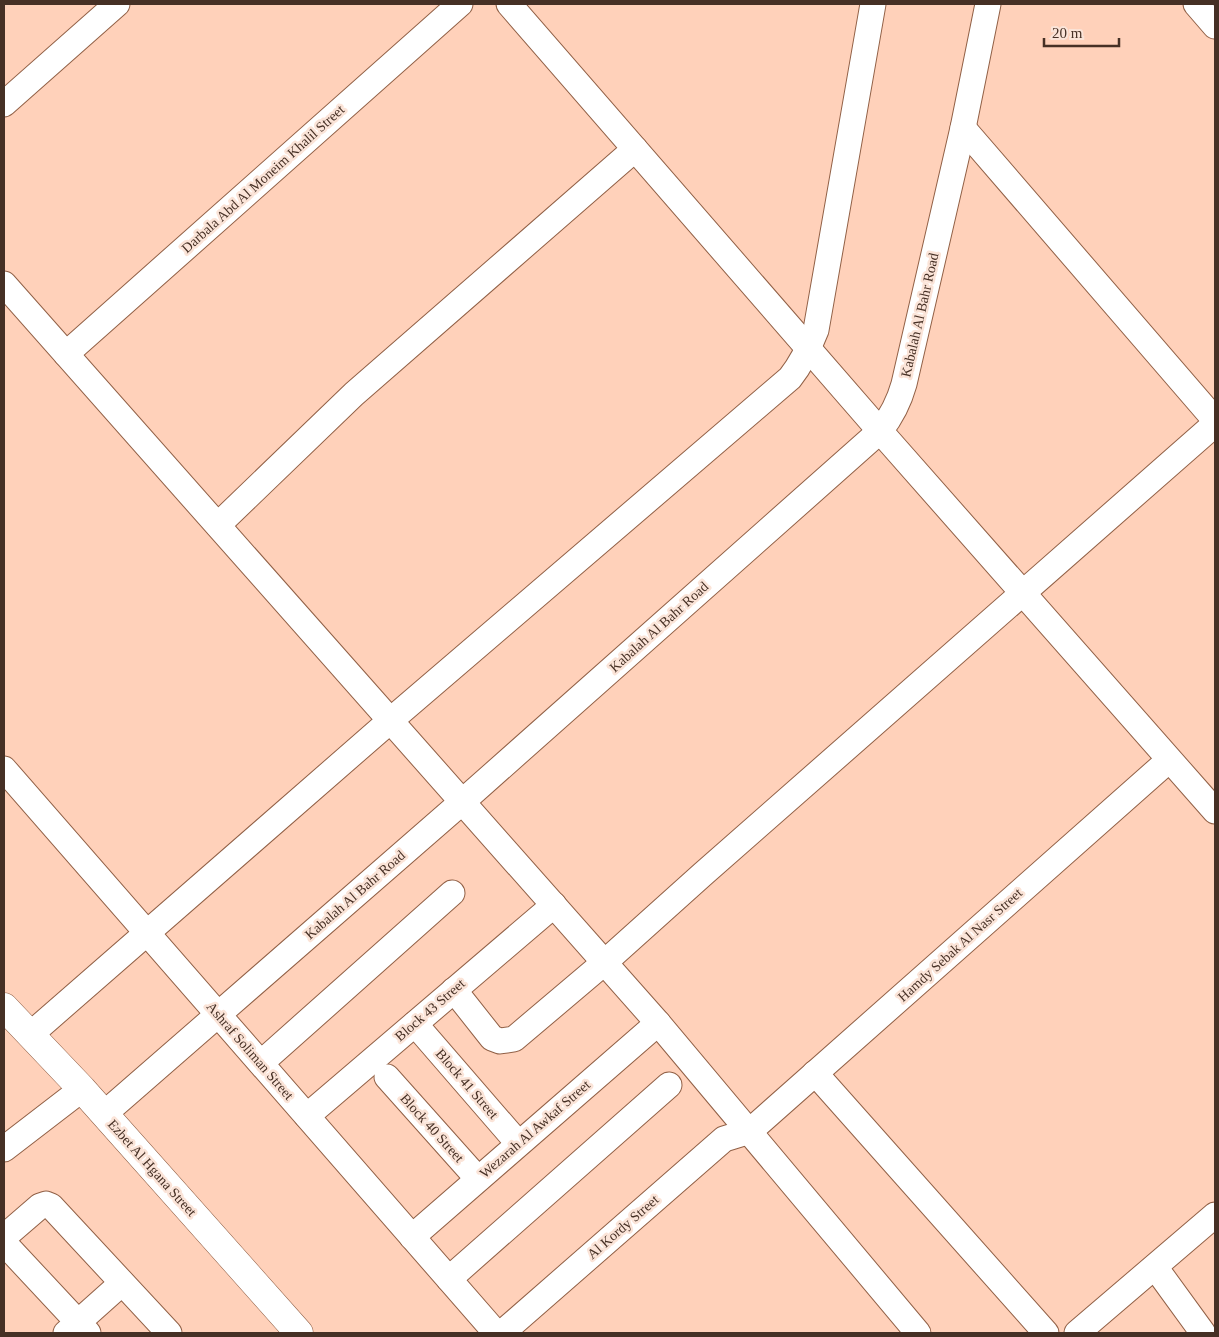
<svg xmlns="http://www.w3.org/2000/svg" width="1219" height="1337" viewBox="0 0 1219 1337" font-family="Georgia,serif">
	<rect width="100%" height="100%" fill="#ffd1ba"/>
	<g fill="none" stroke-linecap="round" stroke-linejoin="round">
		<defs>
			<g id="street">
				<polyline points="509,4 880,431 1215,811"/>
				<polyline points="1196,4 1215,26"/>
				<polyline points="4,104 117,4"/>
				<polyline points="963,128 1215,420"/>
				<polyline points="4,284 658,1023 918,1333"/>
				<polyline points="66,354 460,4"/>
				<polyline points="218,525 354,394 635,149"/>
				<polyline points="4,769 496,1333"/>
				<polyline points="454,990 492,1038 500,1041 514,1039 605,962 703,874 1215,424"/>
				<polyline points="415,1024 518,1143"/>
				<path d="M31,1034L391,720L790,378C802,363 809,348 816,330L873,4"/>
				<polyline points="261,1063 452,893"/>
				<polyline points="815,1073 1046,1333"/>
				<polyline points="387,1077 478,1179"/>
				<path d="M104,1114L462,802L880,431C892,416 899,402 904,384L963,128L988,4"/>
				<polyline points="307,1116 554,905"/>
				<polyline points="4,1149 82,1089"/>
				<polyline points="4,1237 40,1206 46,1204 51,1206 169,1333"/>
				<polyline points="412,1237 658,1023"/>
				<polyline points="4,1243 88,1333"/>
				<polyline points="1155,1267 1203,1333"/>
				<polyline points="449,1279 669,1085"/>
				<polyline points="66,1333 122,1283"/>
				<polyline points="502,1333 724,1139 750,1131 1169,760"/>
				<polyline points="1077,1333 1215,1215"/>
			</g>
			<polyline id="secondary" points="4,1007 82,1089 299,1333"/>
		</defs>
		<use href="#street" stroke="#916046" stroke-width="27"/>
		<use href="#secondary" stroke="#916046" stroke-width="29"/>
		<use href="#street" stroke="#fff" stroke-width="25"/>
		<use href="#secondary" stroke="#fff" stroke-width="28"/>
	</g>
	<g text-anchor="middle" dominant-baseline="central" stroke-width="5" stroke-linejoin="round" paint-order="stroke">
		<g font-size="14" fill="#463025" stroke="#fbe4d8">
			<text transform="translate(263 179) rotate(-42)">Darbala Abd Al Moneim Khalil Street</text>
			<text transform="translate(920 315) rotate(-77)">Kabalah Al Bahr Road</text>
			<text transform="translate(659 627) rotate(-42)">Kabalah Al Bahr Road</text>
			<text transform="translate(355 895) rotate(-41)">Kabalah Al Bahr Road</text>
			<text transform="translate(960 945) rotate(-42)">Hamdy Sebak Al Nasr Street</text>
			<text transform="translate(430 1010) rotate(-41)">Block 43 Street</text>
			<text transform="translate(250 1051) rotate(49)">Ashraf Soliman Street</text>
			<text transform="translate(467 1084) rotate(49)">Block 41 Street</text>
			<text transform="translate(432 1128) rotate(48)">Block 40 Street</text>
			<text transform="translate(535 1129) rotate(-41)">Wezarah Al Awkaf Street</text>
			<text transform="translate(152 1168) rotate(48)">Ezbet Al Hgana Street</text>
			<text transform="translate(623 1227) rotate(-41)">Al Kordy Street</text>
		</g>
	</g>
	<rect width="1219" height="1337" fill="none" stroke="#463025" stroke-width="10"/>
	<path d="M1044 38v8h75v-8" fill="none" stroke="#463025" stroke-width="2.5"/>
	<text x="1052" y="38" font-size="15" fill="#463025" stroke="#fbe4d8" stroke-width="4" paint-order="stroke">20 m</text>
</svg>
